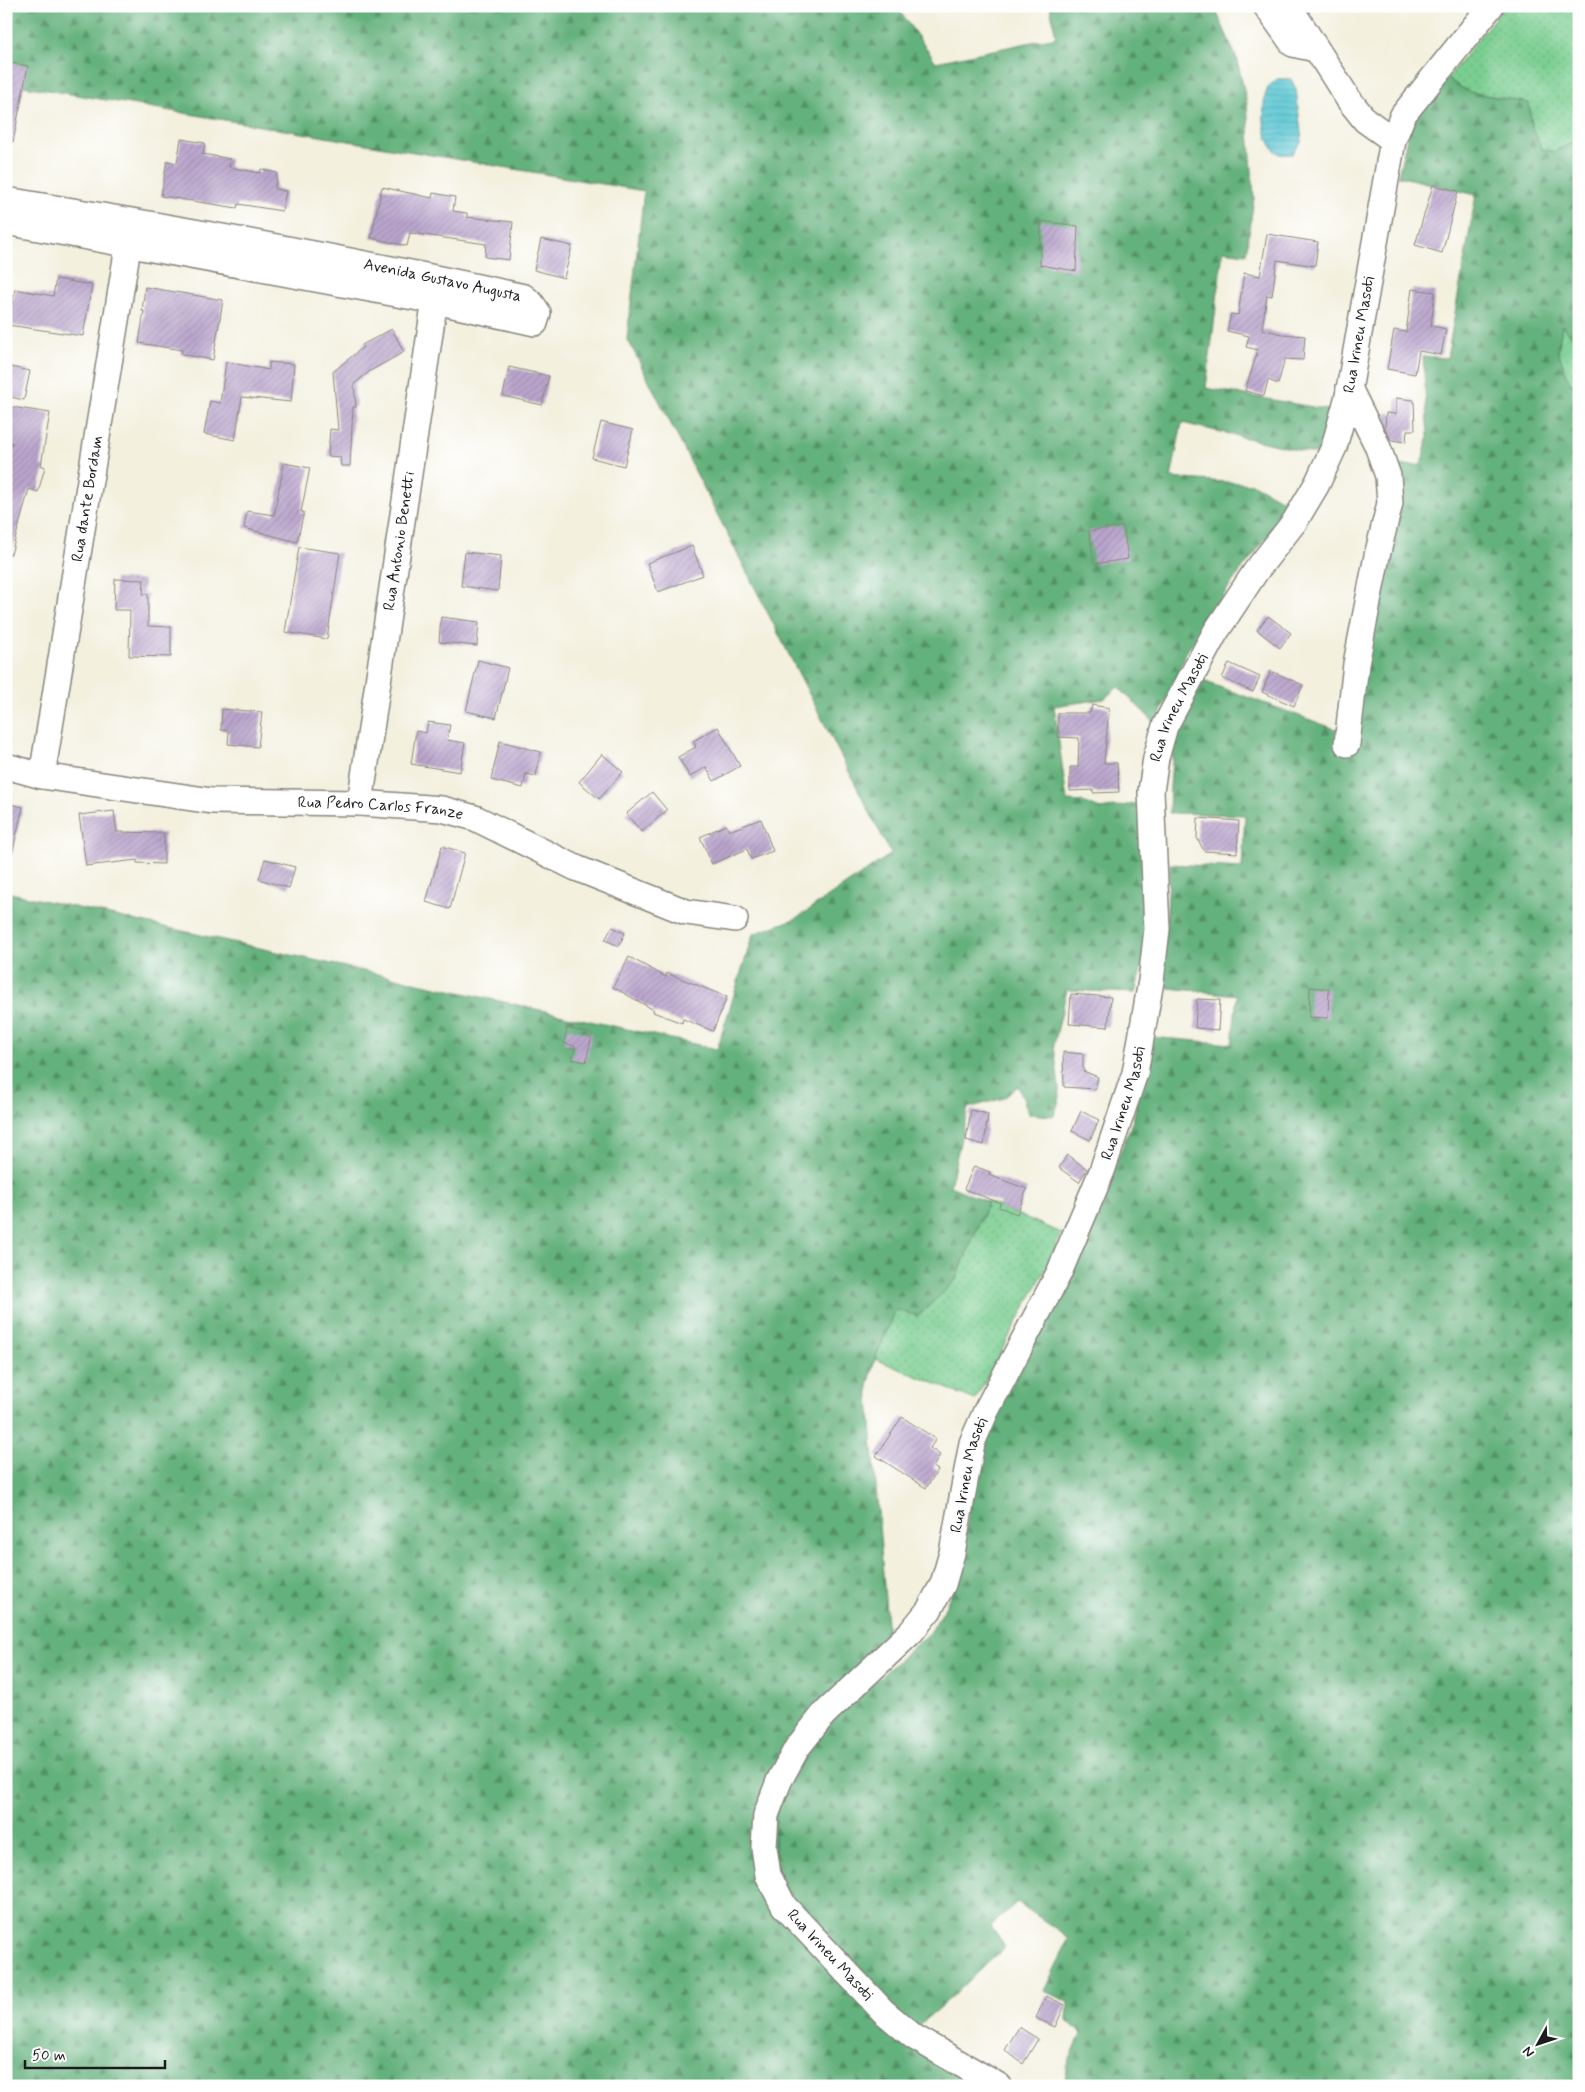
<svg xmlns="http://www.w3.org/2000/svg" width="1585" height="2092" viewBox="0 0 1585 2092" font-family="Mynerve,sans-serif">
	<defs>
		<pattern id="grass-dots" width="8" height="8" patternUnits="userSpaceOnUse" patternTransform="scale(1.25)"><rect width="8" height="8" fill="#7ace91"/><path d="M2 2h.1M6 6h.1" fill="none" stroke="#69b07c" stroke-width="1.8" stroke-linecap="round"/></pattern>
		<pattern id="forest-firs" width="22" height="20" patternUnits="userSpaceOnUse" patternTransform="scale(1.25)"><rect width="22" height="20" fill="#63b17b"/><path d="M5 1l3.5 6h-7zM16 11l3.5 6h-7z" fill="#518f64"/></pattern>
		<pattern id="water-rules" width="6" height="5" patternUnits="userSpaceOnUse" patternTransform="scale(1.25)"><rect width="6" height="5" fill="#5bc7d3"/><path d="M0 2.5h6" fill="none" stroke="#4faab5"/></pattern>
		<pattern id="building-hatch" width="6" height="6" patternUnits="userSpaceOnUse" patternTransform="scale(1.25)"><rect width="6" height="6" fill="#baa5cc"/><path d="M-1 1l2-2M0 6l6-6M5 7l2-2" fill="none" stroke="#9f8daf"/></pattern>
	</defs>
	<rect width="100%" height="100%" fill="#fff"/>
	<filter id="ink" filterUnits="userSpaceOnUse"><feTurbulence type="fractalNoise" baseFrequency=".02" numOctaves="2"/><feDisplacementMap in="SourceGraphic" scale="10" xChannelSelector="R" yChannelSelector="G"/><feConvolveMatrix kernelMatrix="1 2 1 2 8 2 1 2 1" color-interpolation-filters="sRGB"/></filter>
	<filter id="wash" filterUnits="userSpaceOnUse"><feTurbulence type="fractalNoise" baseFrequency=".0096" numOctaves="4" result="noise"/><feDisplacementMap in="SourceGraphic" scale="20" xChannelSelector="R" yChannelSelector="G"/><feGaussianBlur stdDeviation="1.12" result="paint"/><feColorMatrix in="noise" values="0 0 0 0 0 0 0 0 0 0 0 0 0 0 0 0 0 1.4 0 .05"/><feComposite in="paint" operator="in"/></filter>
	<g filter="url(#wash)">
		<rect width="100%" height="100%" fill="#f3f0de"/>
		<g fill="url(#grass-dots)" stroke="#4b7556">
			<polygon points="1504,6 1579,6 1579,147 1575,141 1554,152 1542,149 1532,127 1529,103 1469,92 1447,79"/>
			<polygon points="1561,324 1579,345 1579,394 1568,380 1558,351"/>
			<polygon points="988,1202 1062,1233 1049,1263 975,1400 875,1359 896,1309 955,1281"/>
		</g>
		<g fill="url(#forest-firs)" stroke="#40664c">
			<polygon points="6,6 896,6 936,62 1056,37 1050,6 1214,6 1237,59 1247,104 1254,198 1246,254 1223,251 1206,388 1335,411 1319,455 1182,423 1171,478 1253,484 1292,505 1233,581 1187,651 1156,724 1118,687 1104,699 1054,706 1067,801 1083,802 1100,809 1141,803 1147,929 1143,962 1135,993 1067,990 1054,1045 1060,1097 1054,1116 1029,1114 1018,1086 1004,1098 968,1108 950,1186 988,1202 955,1281 918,1316 896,1310 875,1359 868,1386 888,1636 819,1705 786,1749 769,1895 984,2086 6,2086 6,892 717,1049 753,934 797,918 891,854 627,338 644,191 6,83"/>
			<path d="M1447,79L1469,92L1529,103L1532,127L1542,149L1554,152L1575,141L1579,147V345L1562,325L1558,351L1567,377L1579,394V2086H1065L1066,2067L1081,2034L1067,2020L1068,2002L1044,1991L1069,1938L1017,1902L991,1926L1005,1947L953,1996L914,2029L790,1903L774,1873L776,1817L787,1781L836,1716L928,1634L943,1612L955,1584L981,1449L991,1425L1082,1248L1133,1120L1151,1037L1232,1044L1237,995L1159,987L1166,927L1170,864L1242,868L1245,815L1169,813C1170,781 1171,749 1182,718C1187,705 1196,693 1203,681L1341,731L1393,466L1421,465L1428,438L1423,356L1447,358L1476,195L1398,176L1409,129L1424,106Z"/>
		</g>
		<path fill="url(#water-rules)" stroke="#3c7278" d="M1277,79H1291L1296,89L1302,141L1292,154C1289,154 1283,155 1280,154C1262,146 1260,103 1268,88C1270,85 1274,82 1277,79Z"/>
		<g id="blocks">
			<g fill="url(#building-hatch)">
				<polygon points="6,62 28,66 13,142 6,141"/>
				<polygon points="181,139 205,143 203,154 230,159 229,167 260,173 261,169 277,173 275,189 286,191 282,211 238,204 237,208 161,196 167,161 177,163"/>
				<polygon points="1433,185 1458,191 1442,253 1415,245"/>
				<polygon points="382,187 432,198 433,193 455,197 453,211 467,213 467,217 513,222 509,260 485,257 486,244 410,233 407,246 371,238"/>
				<polygon points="1041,221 1078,226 1076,271 1040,265"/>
				<polygon points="1267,234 1318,242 1315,266 1277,260 1272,296 1267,295 1262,329 1282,334 1305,336 1303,360 1285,359 1278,384 1268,380 1264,396 1245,391 1258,350 1246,347 1249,336 1227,331 1231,314 1238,315 1244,273 1260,276"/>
				<polygon points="541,239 572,246 564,278 534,270"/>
				<polygon points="56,279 92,285 83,336 8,325 15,289 53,296"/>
				<polygon points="145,287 223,300 213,360 181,354 182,350 139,343 144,311 142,311"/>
				<polygon points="1412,289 1435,292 1431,326 1446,329 1441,355 1419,351 1415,374 1387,369 1394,330 1406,332"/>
				<polygon points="392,329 404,352 370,371 354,384 356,407 353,407 350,466 341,466 340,457 328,456 330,429 338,430 333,372 363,347 362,345"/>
				<polygon points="226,362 269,370 269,362 294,364 291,402 242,397 235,440 204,434 210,401 220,403"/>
				<polygon points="6,366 30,371 24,400 6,396"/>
				<polygon points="509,367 549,376 542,405 503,396"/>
				<polygon points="1396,398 1414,400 1415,430 1407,430 1406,442 1391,440 1385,428 1386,413 1396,414"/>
				<polygon points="12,407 50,413 41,465 45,467 38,492 29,489 11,554 6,554 6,462 12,442 6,441 6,438"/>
				<polygon points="601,422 633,430 624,466 592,458"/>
				<polygon points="284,463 310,468 301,512 304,512 297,542 244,528 247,511 274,515"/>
				<polygon points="1123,526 1128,559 1094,564 1089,531"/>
				<polygon points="692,546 703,575 658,592 647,563"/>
				<polygon points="299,547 340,553 327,639 285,632"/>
				<polygon points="465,552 501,556 498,591 461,586"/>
				<polygon points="115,579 144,580 143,594 148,594 148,626 171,627 171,657 129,656 130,610 114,610"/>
				<polygon points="1268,616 1291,633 1280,648 1257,630"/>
				<polygon points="441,617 479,622 477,646 439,642"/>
				<polygon points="478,660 508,668 496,718 466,711"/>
				<polygon points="1229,663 1260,677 1253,692 1222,678"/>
				<polygon points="1271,671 1303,685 1294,706 1262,692"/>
				<polygon points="1092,705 1109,708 1104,763 1117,763 1119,792 1093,793 1093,790 1070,791 1070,767 1078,767 1079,738 1058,737 1058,713 1090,713"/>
				<polygon points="222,709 262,712 258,747 228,744 229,731 221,730"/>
				<polygon points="428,722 450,725 447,740 465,743 460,772 411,764 416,731 426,733"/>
				<polygon points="718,727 740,766 714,781 706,767 690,777 678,757 696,747 693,741"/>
				<polygon points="500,741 541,752 536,776 526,774 523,788 491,780"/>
				<polygon points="602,754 623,772 599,799 579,782"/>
				<polygon points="652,792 667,810 642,832 626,814"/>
				<polygon points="6,803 23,807 12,854 6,853"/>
				<polygon points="114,811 117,832 164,833 164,864 137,863 137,860 86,866 79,815"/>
				<polygon points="1198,818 1239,821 1237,853 1204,851 1197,838"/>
				<polygon points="761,819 773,851 751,859 747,849 712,864 700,837 726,825 729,831"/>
				<polygon points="442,846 465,853 450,909 426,902"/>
				<polygon points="265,859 295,867 289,888 259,879"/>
				<polygon points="612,927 625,933 619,946 605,940"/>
				<polygon points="629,957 666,977 667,973 727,997 713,1031 683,1019 682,1023 653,1012 654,1010 613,987"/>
				<polygon points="1310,987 1329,989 1328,1018 1309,1017"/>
				<polygon points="1071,994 1111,997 1108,1027 1069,1024"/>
				<polygon points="1197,999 1220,1000 1218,1030 1195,1028"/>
				<polygon points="567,1028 592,1034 586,1062 572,1059 575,1046 564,1043"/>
				<polygon points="1063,1052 1083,1054 1083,1071 1098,1077 1095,1089 1064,1087"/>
				<polygon points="971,1110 988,1114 984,1145 966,1140"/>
				<polygon points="1081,1111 1099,1120 1090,1140 1072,1131"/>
				<polygon points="1067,1155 1087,1169 1079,1182 1059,1168"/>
				<polygon points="974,1166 990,1172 989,1175 1027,1189 1017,1214 999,1207 1000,1203 964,1189"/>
				<polygon points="902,1417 936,1439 930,1448 940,1455 933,1467 938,1470 926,1488 876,1456"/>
				<polygon points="1046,1996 1065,2005 1055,2027 1036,2018"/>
				<polygon points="1019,2027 1038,2039 1023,2064 1005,2050"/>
			</g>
		</g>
	</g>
	<g filter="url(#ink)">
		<use href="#blocks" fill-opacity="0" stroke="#88867d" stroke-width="1"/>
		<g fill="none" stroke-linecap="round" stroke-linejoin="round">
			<defs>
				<g id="minor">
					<polyline points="1266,6 1293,44 1311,48"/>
					<polyline points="1289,6 1349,100 1365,120 1393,140"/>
					<path id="s1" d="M6,200C179,228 352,259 524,297L532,304L538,313L535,323L435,301L6,222"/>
					<polyline points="1347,744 1356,664 1377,556 1390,503 1388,476 1377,445 1349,388"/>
					<path id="s2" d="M6,766L42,776L212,801L360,803L442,809L475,818L576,868L686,912L735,919"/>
					<path id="s3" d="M42,776L131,228"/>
					<path id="s4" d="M360,803L437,286"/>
					<path id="s5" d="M999,2086L914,2037L883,2011L784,1906L768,1875L764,1847L766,1815L779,1781L797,1748L823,1715L911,1632L929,1610L943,1584L952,1553L972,1443L986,1411L1059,1273L1102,1171L1135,1073L1151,981L1157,929L1151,791L1156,758L1165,726L1215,633L1256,571L1295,521L1317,484L1334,447L1348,396L1393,140L1403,115L1491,6"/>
				</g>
			</defs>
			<use href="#minor" stroke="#88867d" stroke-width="28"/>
			<use href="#minor" stroke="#fff" stroke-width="25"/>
		</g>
	</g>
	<g text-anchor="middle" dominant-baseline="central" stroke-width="4" stroke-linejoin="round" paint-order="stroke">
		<g font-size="16" fill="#1c1c1c" stroke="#fff">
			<text stroke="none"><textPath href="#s1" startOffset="444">Avenida Gustavo Augusta</textPath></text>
			<text stroke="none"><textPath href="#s5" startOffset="2015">Rua Irineu Masoti</textPath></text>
			<text stroke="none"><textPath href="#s3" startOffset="281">Rua dante Bordam</textPath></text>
			<text stroke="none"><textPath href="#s4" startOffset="265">Rua Antonio Benetti</textPath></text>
			<text stroke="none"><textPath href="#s5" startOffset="1595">Rua Irineu Masoti</textPath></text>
			<text stroke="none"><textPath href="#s2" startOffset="378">Rua Pedro Carlos Franze</textPath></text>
			<text stroke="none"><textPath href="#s5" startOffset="1190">Rua Irineu Masoti</textPath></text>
			<text stroke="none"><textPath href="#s5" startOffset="785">Rua Irineu Masoti</textPath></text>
			<text transform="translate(830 1955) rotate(47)">Rua Irineu Masoti</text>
		</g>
	</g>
	<rect width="1585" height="2092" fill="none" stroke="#fff" stroke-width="25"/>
	<g transform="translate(1538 2044) rotate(230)" stroke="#ffffff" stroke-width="4" paint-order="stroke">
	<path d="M0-4L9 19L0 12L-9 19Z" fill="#1c1c1c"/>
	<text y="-8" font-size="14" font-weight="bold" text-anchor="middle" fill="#1c1c1c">N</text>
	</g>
	<path d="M25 2060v8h140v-8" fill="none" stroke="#1c1c1c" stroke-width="2.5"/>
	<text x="32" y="2060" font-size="15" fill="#1c1c1c" stroke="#ffffff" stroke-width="4" paint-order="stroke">50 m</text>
</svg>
